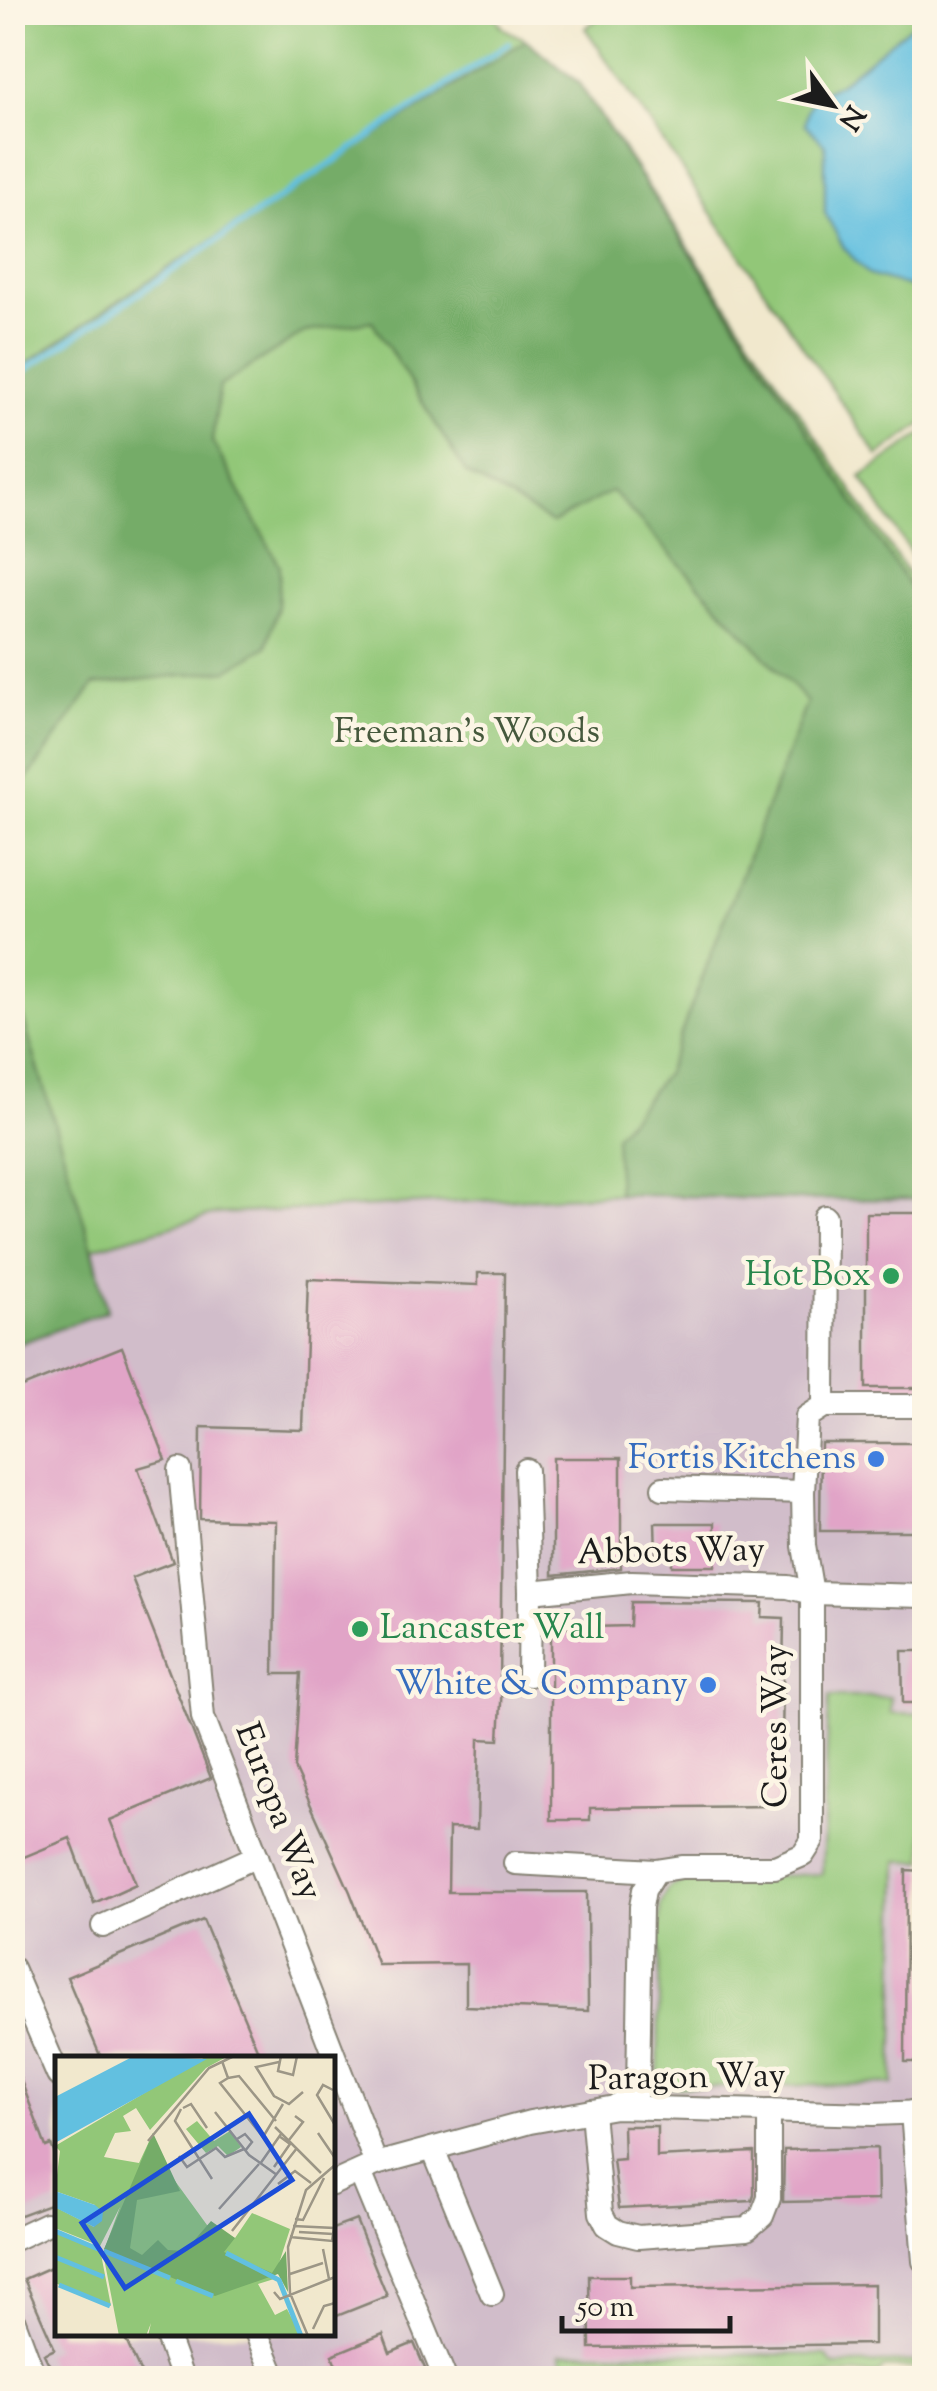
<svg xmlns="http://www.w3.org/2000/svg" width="937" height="2391" viewBox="0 0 937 2391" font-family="'Sorts Mill Goudy',serif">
	<rect width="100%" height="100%" fill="#fcf5e5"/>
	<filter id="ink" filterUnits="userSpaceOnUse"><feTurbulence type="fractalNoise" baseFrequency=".01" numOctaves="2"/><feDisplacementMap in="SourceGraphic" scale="20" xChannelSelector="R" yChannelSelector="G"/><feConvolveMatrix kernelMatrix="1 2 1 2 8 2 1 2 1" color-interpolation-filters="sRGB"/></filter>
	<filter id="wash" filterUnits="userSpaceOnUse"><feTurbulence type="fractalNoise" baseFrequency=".0048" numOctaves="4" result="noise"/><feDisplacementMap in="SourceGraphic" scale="40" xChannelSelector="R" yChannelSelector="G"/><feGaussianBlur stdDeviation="2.25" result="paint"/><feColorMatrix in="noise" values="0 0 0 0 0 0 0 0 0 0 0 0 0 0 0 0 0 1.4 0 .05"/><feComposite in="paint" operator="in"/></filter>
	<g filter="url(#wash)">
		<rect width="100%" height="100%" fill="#f1e8cd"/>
		<path fill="#d1bdca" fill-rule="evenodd" d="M618,1194L797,1200L924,1199V2361L832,2365L825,2355L584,2352L560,2354L569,2378H13V1346L106,1311L92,1248L216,1214ZM58,2058H332V2334H58Z"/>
		<g fill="#92c778" stroke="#57724a" stroke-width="2.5">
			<polygon points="607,12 924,13 924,15 839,84 814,96 825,145 825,213 909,287 924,282 924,423 878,456 585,28"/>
			<polygon points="12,13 493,13 503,28 526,40 578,82 924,598 924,1199 797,1200 618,1194 216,1214 93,1248 107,1311 13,1346"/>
			<polygon points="924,433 924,573 861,477"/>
			<polygon points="829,1697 891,1697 891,1713 924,1714 924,1861 898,1861 893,2084 658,2088 660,1906 669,1888 685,1880 822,1874"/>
			<polygon points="583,2352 826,2355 833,2365 924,2361 924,2368 884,2368 878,2374 763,2375 758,2368 681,2366 677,2375 586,2375 587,2378 569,2378 560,2354"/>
		</g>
		<g fill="#75ac68" stroke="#486442" stroke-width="2.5">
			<polygon points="526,40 578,82 924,609 924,1199 797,1200 618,1194 615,1136 666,1073 807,702 612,491 552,523 466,473 372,321 305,332 220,386 212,441 280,566 278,607 266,647 228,670 94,685 13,799 13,373 137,288"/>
			<polygon points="12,981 92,1248 107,1311 13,1346"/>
		</g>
		<polygon fill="#62c0e0" stroke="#3f6e7e" stroke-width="2.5" points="924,15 924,282 909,287 869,275 844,248 825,213 825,145 805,124 807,111 814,96 839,84"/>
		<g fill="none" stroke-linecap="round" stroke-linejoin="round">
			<polyline stroke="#62c0e0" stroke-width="6" points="12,379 509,43"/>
		</g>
		<g id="blocks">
			<g fill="#e1a4c7">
				<rect x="866" y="1213" width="58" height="175"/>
				<polygon points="478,1273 505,1273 500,1684 502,1684 499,1740 479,1739 477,1829 449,1828 448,1892 587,1892 588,2011 466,2006 466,1964 378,1965 350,1892 294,1768 300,1674 274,1674 276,1521 200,1519 201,1427 303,1430 308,1279 478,1285"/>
				<polygon points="122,1347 166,1460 138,1468 173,1562 132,1578 211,1778 110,1820 136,1884 94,1903 70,1838 12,1862 12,1391"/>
				<polygon points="821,1443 924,1443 924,1531 820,1531"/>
				<polygon points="553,1458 621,1458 621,1568 553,1575"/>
				<polygon points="655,1523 715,1523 715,1566 672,1566 672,1553 656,1553"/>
				<polygon points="631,1602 763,1603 762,1617 784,1618 781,1806 590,1808 590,1820 551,1820 551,1628 630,1626"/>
				<polygon points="902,1651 924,1651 924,1703 903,1703"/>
				<polygon points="906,1870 924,1871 924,2062 905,2062"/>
				<polygon points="203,1920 261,2058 101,2058 67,1977"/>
				<polygon points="12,2062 14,2062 46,2147 51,2145 58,2161 58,2201 12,2218"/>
				<polygon points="623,2126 657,2126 657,2157 754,2152 754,2195 752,2201 619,2208 613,2160 624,2159"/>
				<polygon points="877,2148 878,2200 783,2202 784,2150"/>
				<polygon points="356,2220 387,2296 332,2318 332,2229"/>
				<polygon points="51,2267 58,2282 58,2334 123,2334 143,2378 56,2378 44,2354 55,2349 24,2279"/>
				<polygon points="589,2276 630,2276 630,2287 874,2284 874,2344 590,2348"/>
				<polygon points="383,2334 390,2353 414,2343 429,2378 341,2378 332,2355"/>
			</g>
		</g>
	</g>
	<g filter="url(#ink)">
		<use href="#blocks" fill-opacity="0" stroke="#868274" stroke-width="2.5"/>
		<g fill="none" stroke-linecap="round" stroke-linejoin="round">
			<defs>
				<g id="minor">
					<polyline points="824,1406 825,1217"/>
					<polyline points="180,1470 203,1717 376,2164"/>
					<polyline points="526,1470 530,1592 529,1675"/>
					<polyline points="663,1488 803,1492"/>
					<polyline points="530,1592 632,1582 788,1587 812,1593 924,1596"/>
					<polyline points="515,1863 656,1871"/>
					<polyline points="103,1926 257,1856"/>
					<polyline points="12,1968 58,2075"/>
					<polyline points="615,2107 638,2089 641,1907 644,1890 656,1871 682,1867 775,1867 803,1855 812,1841 812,1593 804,1546 803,1492 807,1417 824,1406 924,1406"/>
					<polyline points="592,2111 601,2213 607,2225 618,2232 638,2237 747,2229 762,2216 769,2198 769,2111"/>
					<polyline points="912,2112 924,2261"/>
					<polyline points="433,2149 492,2294"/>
					<polyline points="360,2172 445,2378"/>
					<polyline points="332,2184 376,2164 530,2122 615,2107 873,2114 924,2112"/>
					<polyline points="12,2240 46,2224"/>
					<polyline points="12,2316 35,2378"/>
					<polyline points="166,2334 182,2378"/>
					<polyline points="257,2334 275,2378"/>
				</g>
			</defs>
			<use href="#minor" stroke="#868274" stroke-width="26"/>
			<use href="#minor" stroke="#fff" stroke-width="22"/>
		</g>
	</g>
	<g fill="#2e9e5b" stroke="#fcf5e5" stroke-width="4">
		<circle cx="891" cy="1276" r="10"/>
		<circle cx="360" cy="1629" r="10"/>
	</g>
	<g fill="#3f7fe0" stroke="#fcf5e5" stroke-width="4">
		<circle cx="876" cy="1459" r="10"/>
		<circle cx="708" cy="1685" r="10"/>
	</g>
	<g text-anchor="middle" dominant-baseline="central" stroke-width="9" stroke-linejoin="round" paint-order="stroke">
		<g font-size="35" fill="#45583c" stroke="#fcf5e5">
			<text x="467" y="733">Freeman's Woods</text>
		</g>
		<g font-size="35" fill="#27864d" stroke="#fcf5e5" text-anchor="end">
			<text x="871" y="1276">Hot Box</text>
			<text x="380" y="1629" text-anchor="start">Lancaster Wall</text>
		</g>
		<g font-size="35" fill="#366cbe" stroke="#fcf5e5" text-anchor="end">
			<text x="856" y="1459">Fortis Kitchens</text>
			<text x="688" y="1685">White &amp; Company</text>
		</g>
		<g font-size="35" fill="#1c1c1c" stroke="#fcf5e5">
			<text transform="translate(671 1553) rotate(-1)">Abbots Way</text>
			<text transform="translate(777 1726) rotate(-90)">Ceres Way</text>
			<text transform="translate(277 1812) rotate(69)">Europa Way</text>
			<text transform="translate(687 2079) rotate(-1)">Paragon Way</text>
		</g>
	</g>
	<g transform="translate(55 2056)">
		<rect width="280" height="280" fill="#f1e8cd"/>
		<path d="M152,0H173L151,12L95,74L81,52L68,60L76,75L60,77L49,101L84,107L98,77L107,107L152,169L180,182L197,157L235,173L219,223L203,228L220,259L232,253L246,280H93L96,267L91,280H64L48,197L65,151L45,190L0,172V151L39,171L40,149L0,135L5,95L0,90ZM142,65L159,85L175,75L186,91L173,100L163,90L151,97L131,73ZM0,174L45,193L56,250L0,227Z" fill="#92c778"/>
		<path d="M98,77L125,135L82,144L75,192L87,199L103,184L113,194L130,195L156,165L180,182L169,196L217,217L231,195L233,236L223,218L160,240L49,193Z" fill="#75ac68"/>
		<path d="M79,0L152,3L0,87V41ZM0,135L40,149L48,156L47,165L39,171L1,152Z" fill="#62c0e0"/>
		<path fill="none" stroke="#62c0e0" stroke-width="5" d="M0,175L43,193M49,195L115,222M171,197L224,224L246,280M0,201L49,221M121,225L158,240M4,229L55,250"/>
		<path fill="none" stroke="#9c9686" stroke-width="2.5" d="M226,0L223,15L238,19L242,0M167,5L173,22L165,27L208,81L228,48M224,6L201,11L219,40L234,48L248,36M173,22L184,20L221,65M278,34L268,29L262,39L280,69M128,52L136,48L152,72M126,53L120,65L157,123M160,56L194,99L222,119M220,71L266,117M263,77L280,102M182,83L190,78L197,86L190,95M234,84L248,66L240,60M93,85L154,12L179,0M124,100L132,111L161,92L170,101L189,93M205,108L226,78M219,111L235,88L224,80M223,128L240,115L256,127M164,153L204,108M240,163L248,164L269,122M177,175L242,92M244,176L278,178M235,181L277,185L279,172L238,170M268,193L274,223M235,218L268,207M219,236L225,243L280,221M258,273L269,250L280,247M253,280L235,237L233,191L251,134L280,109"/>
		<path fill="#1d4ed8" fill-opacity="0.15" stroke="#1d4ed8" stroke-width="5" d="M194,58L237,124L70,232L27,167Z"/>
		<rect width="280" height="280" fill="none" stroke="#1c1c1c" stroke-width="5"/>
	</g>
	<rect width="937" height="2391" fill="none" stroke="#fcf5e5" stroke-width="50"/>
	<g transform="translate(832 105) rotate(123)" stroke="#fcf5e5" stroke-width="8" paint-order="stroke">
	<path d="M0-8L18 38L0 25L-18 38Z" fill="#1c1c1c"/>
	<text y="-15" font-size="28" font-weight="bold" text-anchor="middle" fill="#1c1c1c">N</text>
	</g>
	<path d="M562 2316v15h168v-15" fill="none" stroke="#1c1c1c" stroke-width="5"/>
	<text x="577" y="2316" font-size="30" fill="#1c1c1c" stroke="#fcf5e5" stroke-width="8" paint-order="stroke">50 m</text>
</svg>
